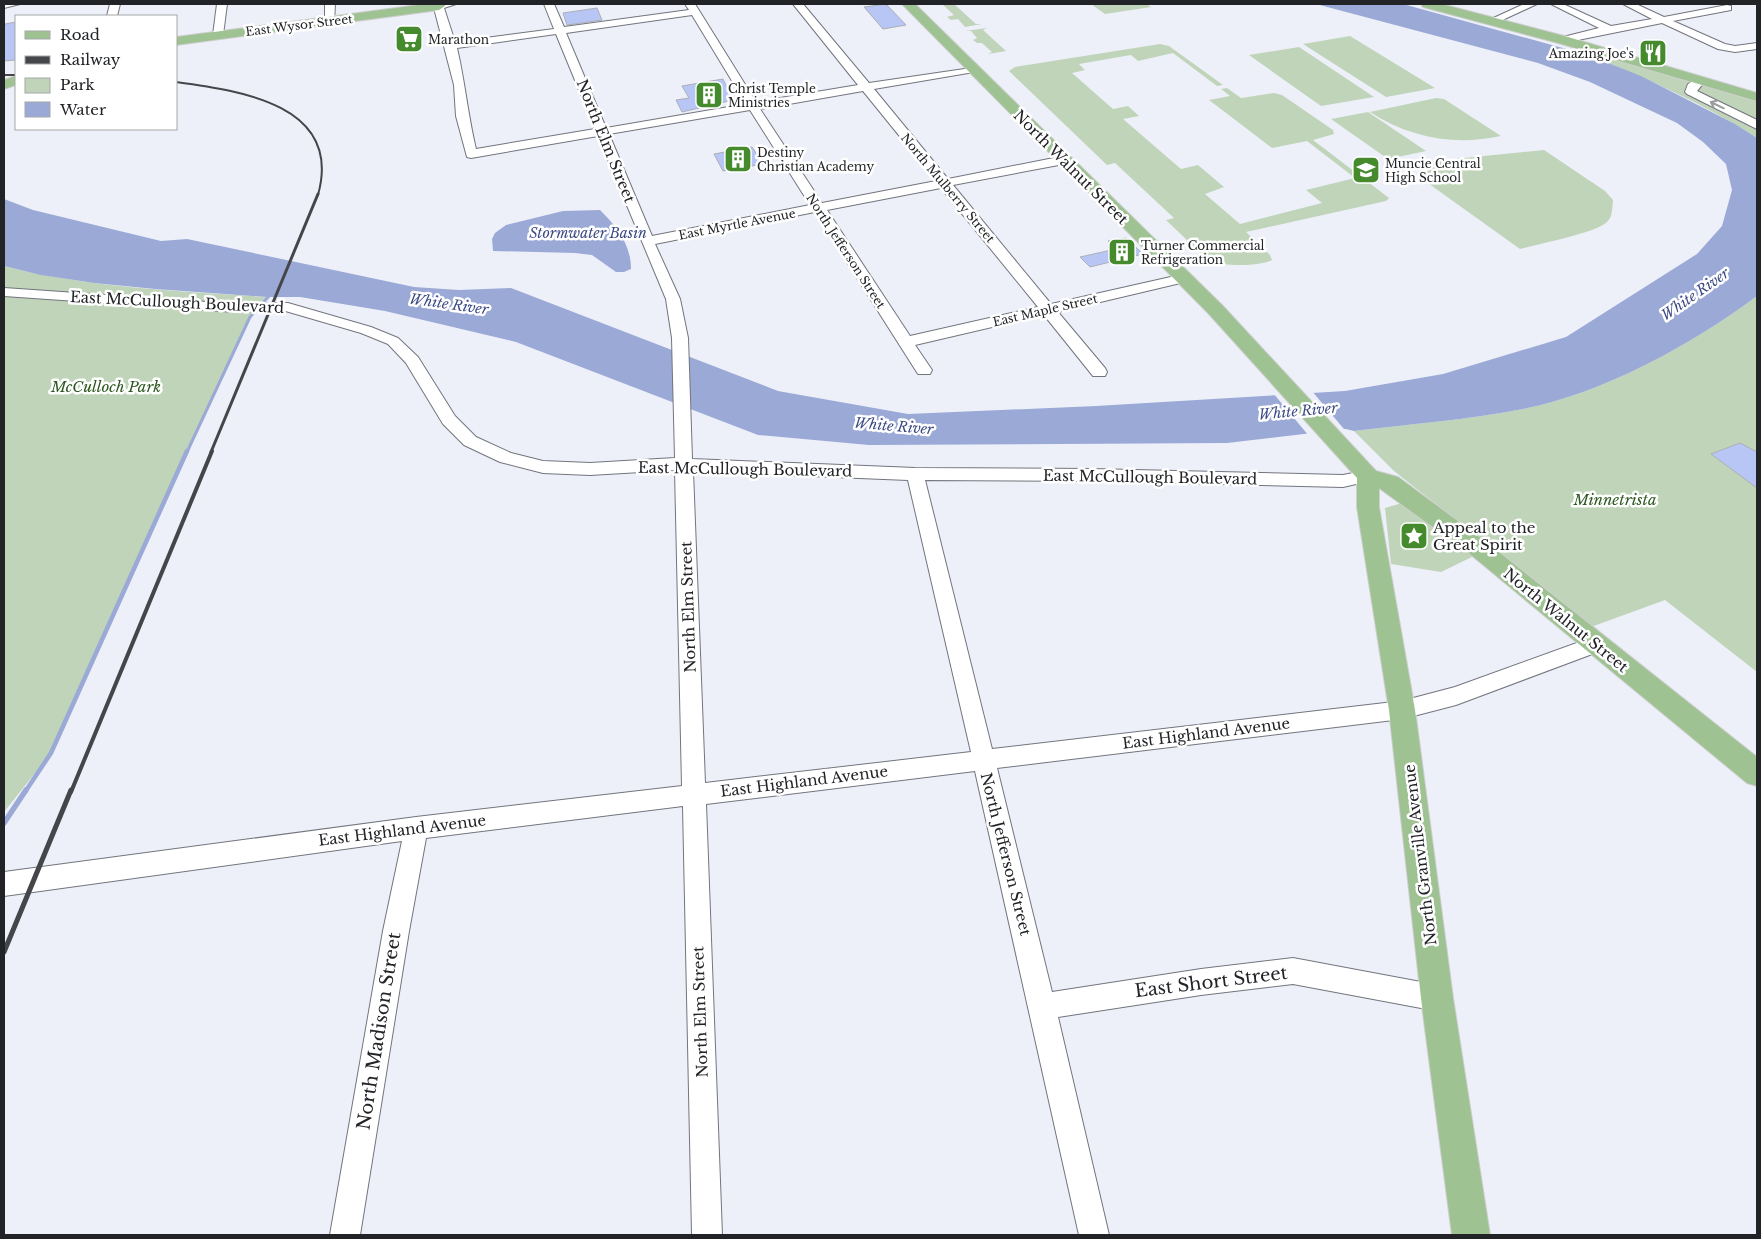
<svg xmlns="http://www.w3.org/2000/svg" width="1761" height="1239" viewBox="0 0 1761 1239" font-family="'Libre Baskerville',serif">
	<rect width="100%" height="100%" fill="#edf0f9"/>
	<g fill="#c0d4b9">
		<polygon points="936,4 954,4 976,24 982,24 965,27 958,19 951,20 947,17 954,15 942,4"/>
		<polygon points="1091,4 1146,4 1151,7 1105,14"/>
		<polygon points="987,28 983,30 1006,51 988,54 992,52 982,43 977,43 973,40 977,38 971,31 965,31"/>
		<polygon points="1350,36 1435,88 1386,97 1303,44"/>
		<path d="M1160,44L1169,46L1223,85L1217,86L1173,53L1138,61L1131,55L1079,64L1085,70L1072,73L1113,109L1128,106L1139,116L1123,119L1181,169L1198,165L1224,187L1205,194L1240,224L1322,203L1306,190L1355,178L1307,141L1272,148L1209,100L1230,96L1221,89L1227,88L1241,98L1274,93L1282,95L1333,130L1334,134L1313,140L1389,198L1386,201L1246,232L1270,255L1272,260C1259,267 1222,266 1209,261L1166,220L1174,218L1115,163L1107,165L1009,71L1015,67Z"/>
		<polygon points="1299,47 1374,97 1321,106 1249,55"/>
		<path d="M1595,54L1757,99V138C1706,105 1648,79 1591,56Z"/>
		<path d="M1436,98L1444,99L1501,136C1456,146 1409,138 1370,112Z"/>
		<polygon points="1368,112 1426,151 1388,159 1331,119"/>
		<path d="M1544,150L1605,191L1613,200C1612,208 1613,216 1607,222C1596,233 1538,244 1520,249L1418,176L1420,168L1434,161Z"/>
		<path d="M4,266C90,288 179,291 267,297L250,317L145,544L51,753L4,812Z"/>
		<path d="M1757,296V672L1665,600L1591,627L1394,471L1354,431C1410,424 1468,420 1523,409C1604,393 1691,345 1757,296Z"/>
		<polygon points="1402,503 1474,556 1441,572 1391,564 1385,508"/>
	</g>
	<g fill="#9ba9d7">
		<path d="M1316,4H1403L1588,55L1641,76L1735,124L1757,138V296C1691,345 1604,393 1523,409C1468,420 1410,424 1354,431L1346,429L1227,443L869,445L758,435L516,342L385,311L300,297H267L155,289L94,283L41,275L4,266V199L33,210L161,241L187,239L414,287L459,290L511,288L778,391L908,414L1096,406L1345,391L1443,374L1566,337L1697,254L1722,226L1732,190L1726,164L1703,142L1677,123L1590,82L1538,63Z"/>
		<path d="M600,210C616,226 631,244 631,269L624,272H616L592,255L575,253L493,251L492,239L495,233L506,225L563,211Z"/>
	</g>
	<polygon fill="#edf0f9" points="1311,390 1344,429 1348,432 1309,436 1273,393"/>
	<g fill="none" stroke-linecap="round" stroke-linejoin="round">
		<polyline stroke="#9ba9d7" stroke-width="3" points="187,452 250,317 270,295"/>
		<polyline stroke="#9ba9d7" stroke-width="4.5" points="25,792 51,753 187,451"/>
		<polyline stroke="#9ba9d7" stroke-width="5.5" points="4,823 26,790"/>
	</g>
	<g fill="#b8c6f5" stroke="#acafb7">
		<polygon points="886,4 906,25 883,29 864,7"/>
		<polygon points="597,8 602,20 567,25 563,13"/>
		<polygon points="16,22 16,60 4,61 4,28 5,24"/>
		<polygon points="723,79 733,100 682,112 676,100 689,98 682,86"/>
		<polygon points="752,147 763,164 723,171 714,154"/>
		<polygon points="1126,238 1143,254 1090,267 1080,257 1116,249 1108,241"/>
		<polygon points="1740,443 1757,452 1757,488 1711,454"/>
	</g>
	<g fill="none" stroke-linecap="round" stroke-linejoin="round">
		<defs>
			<g id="minor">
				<polygon points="4,4 20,4 4,8"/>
				<polygon points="110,4 120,4 117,16 107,16"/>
				<polygon points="217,4 227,4 223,35 218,38 213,35"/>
				<polygon points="325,4 335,4 334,23 325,21"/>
				<path d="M436,4H456L444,8L455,42L554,29L544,4H554L564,27L689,10L685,4H695L756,102L858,85L793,4H803L869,83L978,67L980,69L974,72L874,89L948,179L1064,156L1068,157L1070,160L1064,164L953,185L1051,304L1184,274L1191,278L1189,281L1058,312L1105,368L1107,372L1105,376H1093L1044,315L915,345L932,370L930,374H918L815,212L655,244L680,299L688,338L692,459L915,468L1092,469L1343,475L1368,470L1374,472L1377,476L1374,480L1343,487L1092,481L925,480L992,749L1402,701L1455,687L1596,636L1603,638L1606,644L1603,650L1456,705L1402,719L997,768L1052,992L1201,969L1293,958L1437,985L1446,989L1450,998L1446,1007L1437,1011L1293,984L1201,995L1058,1017L1109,1235H1079L975,771L706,804L722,1235H692L683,806L426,838L409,931L360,1235H330L383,931L402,841L4,896V872L416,817L682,786L675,470L590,475L543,473L500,462L464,445L443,424L406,363L388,344L361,333L282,310L236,312L4,296V288L236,304L288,303L371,327L398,338L418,357L455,416L476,437L511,453L543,461L590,463L675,458L672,338L666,299L598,136L471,158L467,157L456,116L454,85L434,8ZM692,15L746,104L606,128L566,33ZM556,34L595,129L476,149C468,116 465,82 457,48ZM863,91L936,181L822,203L760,109ZM750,110L810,205L652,236L609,134ZM941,188L1038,307L910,336L827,210ZM693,471L908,480L971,752L705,783Z"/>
				<polygon points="1524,4 1537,4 1496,23 1487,21"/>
				<polygon points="1551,4 1563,4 1611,26 1652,19 1623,4 1636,4 1664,17 1727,5 1731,6 1731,10 1673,21 1725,44 1735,46 1757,43 1757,49 1735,52 1718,49 1662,23 1563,43 1558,40 1559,38 1599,28"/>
				<polygon points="1700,77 1706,80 1697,91 1757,120 1757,129 1687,94 1685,92 1688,84"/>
			</g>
			<g id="major">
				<polygon points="426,4 445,4 445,6 439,10 176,45 176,37"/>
				<polygon points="902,4 915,4 1222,305 1376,471 1398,477 1486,542 1757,757 1757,786 1747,783 1470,554 1379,488 1379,507 1415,710 1453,998 1490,1235 1452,1235 1421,998 1389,710 1357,507 1357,478 1208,313"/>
				<polygon points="1421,4 1441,4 1568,37 1757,93 1757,101 1558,43 1423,7"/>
				<polygon points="16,76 16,85 4,89 4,80"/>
			</g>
		</defs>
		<use href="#minor" stroke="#72757d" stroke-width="2"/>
		<use href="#major" stroke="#cecfcf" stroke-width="2"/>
		<use href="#minor" fill="#fff" fill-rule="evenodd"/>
		<use href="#major" fill="#9fc293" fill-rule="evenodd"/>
		<g stroke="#44464a" stroke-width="2">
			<polyline points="4,75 16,75"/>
			<path d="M176,82C242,91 343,105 318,195"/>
		</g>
		<polyline stroke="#44464a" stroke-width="3" points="211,452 318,194"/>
		<polyline stroke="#44464a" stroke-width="4" points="71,792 212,451"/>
		<polyline stroke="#44464a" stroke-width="5" points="4,952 71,790"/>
	</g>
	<defs><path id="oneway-shaft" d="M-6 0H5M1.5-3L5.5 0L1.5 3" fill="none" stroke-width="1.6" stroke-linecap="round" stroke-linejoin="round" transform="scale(1.25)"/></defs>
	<use stroke="#9b9c9d" href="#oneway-shaft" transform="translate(1717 105) rotate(-154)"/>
	<defs>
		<symbol id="supermarket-square" viewBox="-11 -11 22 22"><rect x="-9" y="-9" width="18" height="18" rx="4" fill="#468a2e" stroke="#fff"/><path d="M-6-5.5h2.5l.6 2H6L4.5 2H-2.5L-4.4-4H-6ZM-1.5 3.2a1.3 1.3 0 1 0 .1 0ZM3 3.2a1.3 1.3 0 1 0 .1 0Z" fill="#fff"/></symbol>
		<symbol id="restaurant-square" viewBox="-11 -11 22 22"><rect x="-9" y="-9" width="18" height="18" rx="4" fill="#468a2e" stroke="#fff"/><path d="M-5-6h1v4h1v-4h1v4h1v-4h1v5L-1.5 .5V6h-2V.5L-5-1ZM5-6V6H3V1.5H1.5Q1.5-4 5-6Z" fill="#fff"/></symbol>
		<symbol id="building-square" viewBox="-11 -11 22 22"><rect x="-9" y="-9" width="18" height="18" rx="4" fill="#468a2e" stroke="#fff"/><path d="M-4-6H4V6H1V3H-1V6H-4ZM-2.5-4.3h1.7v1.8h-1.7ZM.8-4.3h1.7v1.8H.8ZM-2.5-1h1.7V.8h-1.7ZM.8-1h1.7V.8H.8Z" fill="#fff"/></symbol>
		<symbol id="school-square" viewBox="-11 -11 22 22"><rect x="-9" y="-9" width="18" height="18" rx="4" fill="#468a2e" stroke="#fff"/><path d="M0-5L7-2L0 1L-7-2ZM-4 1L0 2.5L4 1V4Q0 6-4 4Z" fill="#fff"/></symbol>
		<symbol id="sight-square" viewBox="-11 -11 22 22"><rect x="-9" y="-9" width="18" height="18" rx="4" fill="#468a2e" stroke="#fff"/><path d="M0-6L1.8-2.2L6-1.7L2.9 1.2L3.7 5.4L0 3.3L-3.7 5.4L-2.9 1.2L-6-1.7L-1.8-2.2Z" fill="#fff"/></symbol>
	</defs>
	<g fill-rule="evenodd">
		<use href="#supermarket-square" x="393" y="23" width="32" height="32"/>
		<use href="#restaurant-square" x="1637" y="37" width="32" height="32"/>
		<use href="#building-square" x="693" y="79" width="32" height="32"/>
		<use href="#building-square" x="722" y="143" width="32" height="32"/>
		<use href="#school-square" x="1350" y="154" width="32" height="32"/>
		<use href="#building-square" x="1106" y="236" width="32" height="32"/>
		<use href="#sight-square" x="1398" y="520" width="32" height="32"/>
	</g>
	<g text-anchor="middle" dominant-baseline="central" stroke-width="5" stroke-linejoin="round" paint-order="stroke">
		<g font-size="12" fill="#212326" stroke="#fff">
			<text transform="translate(299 25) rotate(-7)">East Wysor Street</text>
			<text transform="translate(948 188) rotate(50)">North Mulberry Street</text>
			<text transform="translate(737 224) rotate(-11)">East Myrtle Avenue</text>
			<text transform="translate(846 251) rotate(57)">North Jefferson Street</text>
			<text transform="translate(1045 310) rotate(-13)">East Maple Street</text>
		</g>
		<g font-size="12" fill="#212326" stroke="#fff" text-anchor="start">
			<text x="428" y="39">Marathon</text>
			<text x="1634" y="53" text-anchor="end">Amazing Joe's</text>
			<text x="728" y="88">Christ Temple<tspan x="728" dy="14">Ministries</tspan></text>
			<text x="757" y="152">Destiny<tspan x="757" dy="14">Christian Academy</tspan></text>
			<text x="1385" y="163">Muncie Central<tspan x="1385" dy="14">High School</tspan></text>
			<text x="1141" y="245">Turner Commercial<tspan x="1141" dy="14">Refrigeration</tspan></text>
		</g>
		<g font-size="14" font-style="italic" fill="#3b4984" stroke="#fff">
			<text x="588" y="233">Stormwater Basin</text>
			<text transform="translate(1695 294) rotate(-35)">White River</text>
			<text transform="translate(449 304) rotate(8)">White River</text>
			<text transform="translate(1298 411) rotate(-5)">White River</text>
			<text transform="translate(894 426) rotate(5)">White River</text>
		</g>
		<g font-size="15" fill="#212326" stroke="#fff">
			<text transform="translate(606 141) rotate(68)">North Elm Street</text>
			<text transform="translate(1071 167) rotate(45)">North Walnut Street</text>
			<text transform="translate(177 302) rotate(3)">East McCullough Boulevard</text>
			<text transform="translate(745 469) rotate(1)">East McCullough Boulevard</text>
			<text transform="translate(1150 477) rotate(1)">East McCullough Boulevard</text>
			<text transform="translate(688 607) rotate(-92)">North Elm Street</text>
			<text transform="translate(1566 620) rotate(39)">North Walnut Street</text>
			<text transform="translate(1206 733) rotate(-7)">East Highland Avenue</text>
			<text transform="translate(804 781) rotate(-7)">East Highland Avenue</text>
			<text transform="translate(402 830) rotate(-7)">East Highland Avenue</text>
			<text transform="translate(1006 854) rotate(76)">North Jefferson Street</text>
			<text transform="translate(1420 855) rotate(-97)">North Granville Avenue</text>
			<text transform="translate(700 1012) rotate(-92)">North Elm Street</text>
		</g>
		<g font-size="15" font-style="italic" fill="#2d581f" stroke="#fff">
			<text x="106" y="386">McCulloch Park</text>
			<text x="1615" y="499">Minnetrista</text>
		</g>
		<g font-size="15" fill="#212326" stroke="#fff" text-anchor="start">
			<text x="1433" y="527">Appeal to the<tspan x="1433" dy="17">Great Spirit</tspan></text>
		</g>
		<g font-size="18" fill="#212326" stroke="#fff">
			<text transform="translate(1211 982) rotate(-7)">East Short Street</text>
			<text transform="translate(379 1031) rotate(-81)">North Madison Street</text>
		</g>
	</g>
	<rect width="1761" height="1239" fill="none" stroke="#212326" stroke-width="10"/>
	<rect x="15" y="15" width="162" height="115" fill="#ffffff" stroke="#a6a7a8"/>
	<rect x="25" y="31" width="25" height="8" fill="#9fc293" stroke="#a6a7a8"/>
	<text x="60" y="40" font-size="15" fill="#212326">Road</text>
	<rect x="25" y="56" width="25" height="8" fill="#44464a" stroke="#a6a7a8"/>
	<text x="60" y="65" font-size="15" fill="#212326">Railway</text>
	<rect x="25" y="78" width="25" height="15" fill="#c0d4b9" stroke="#a6a7a8"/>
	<text x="60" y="90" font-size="15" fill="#212326">Park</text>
	<rect x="25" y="102" width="25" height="15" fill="#9ba9d7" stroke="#a6a7a8"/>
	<text x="60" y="115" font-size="15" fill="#212326">Water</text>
</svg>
